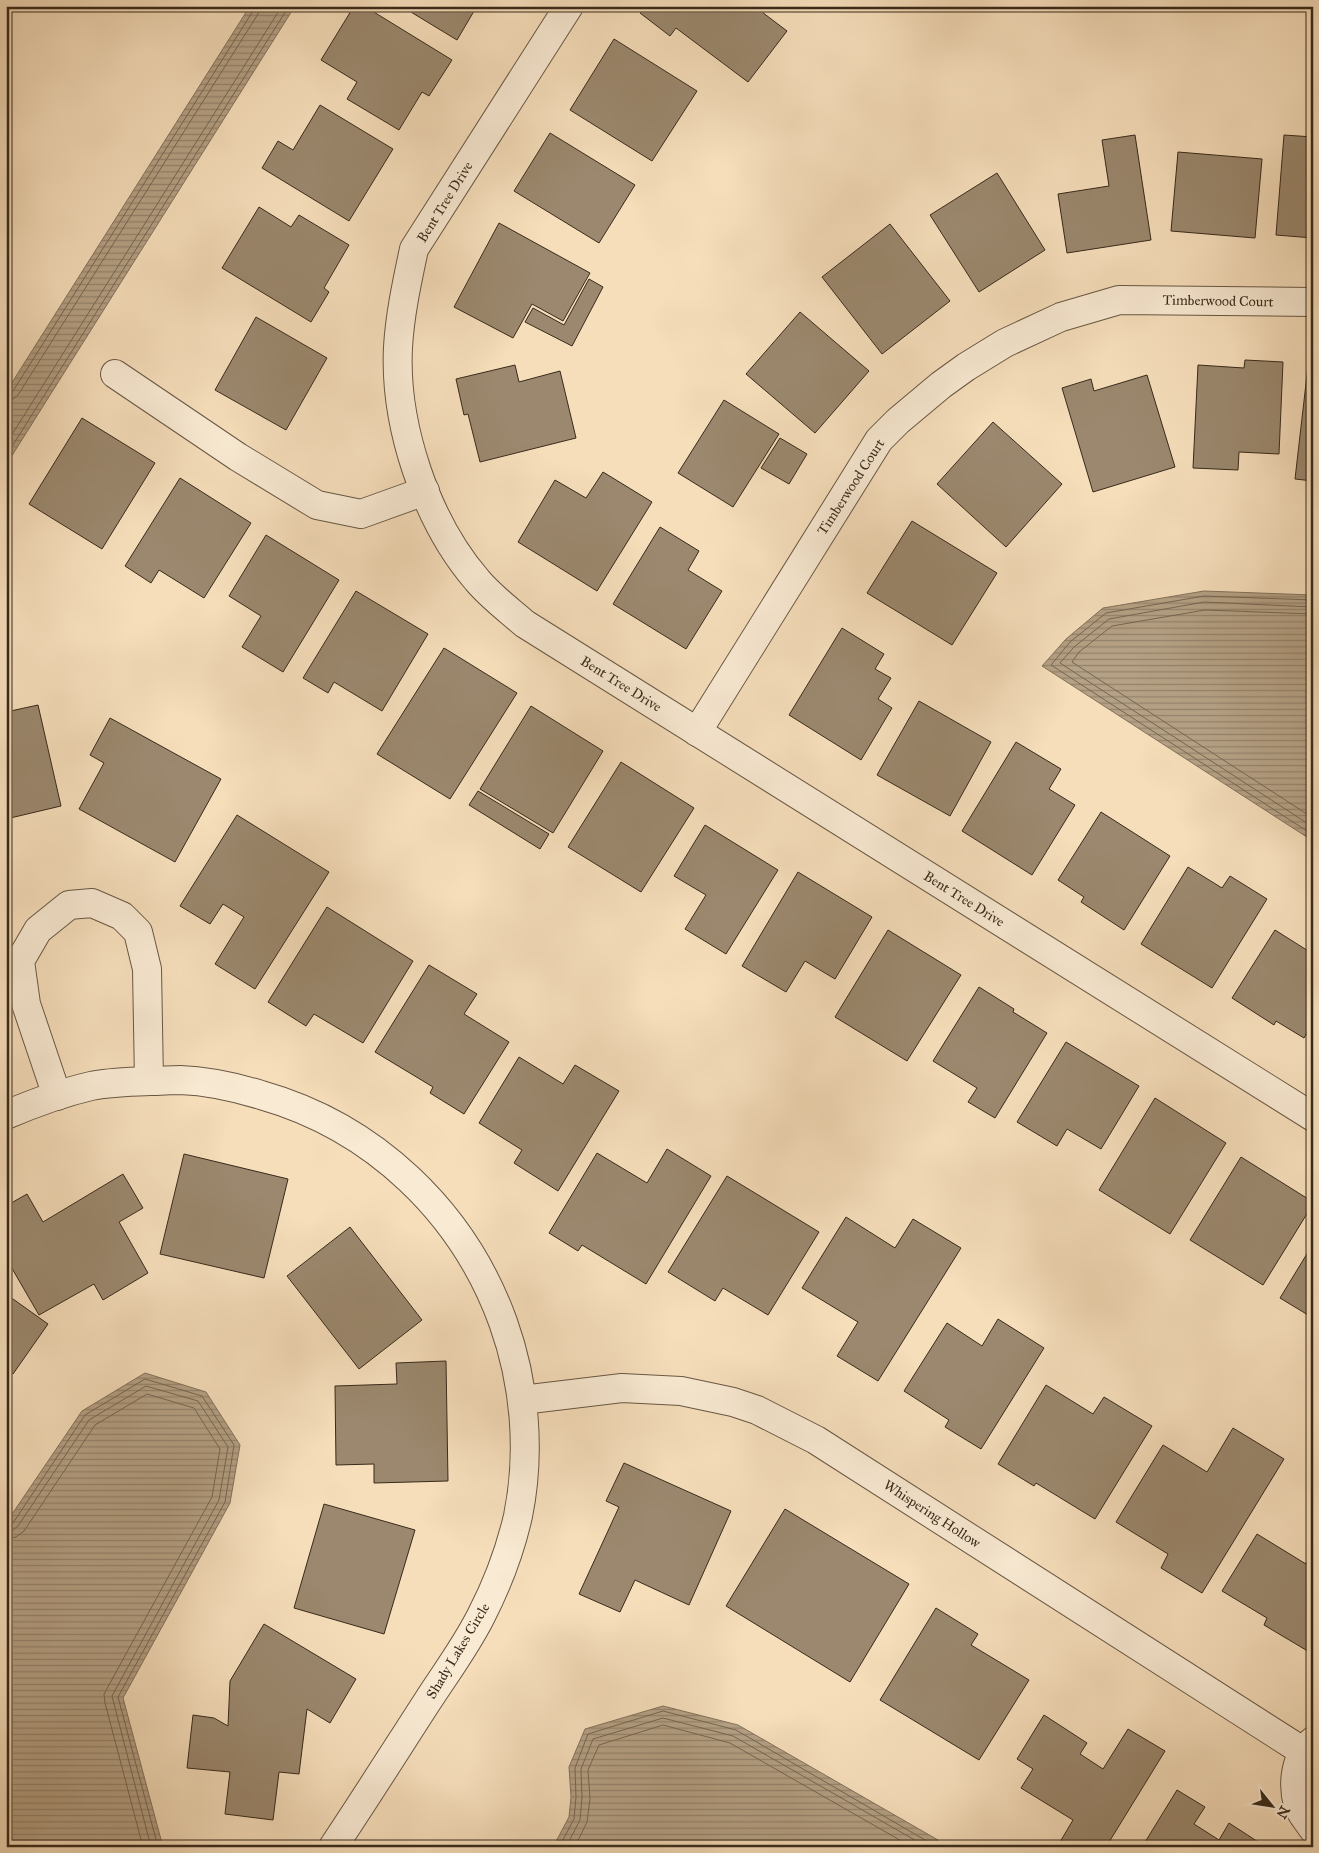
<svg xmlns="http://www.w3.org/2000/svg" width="1319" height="1853" viewBox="0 0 1319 1853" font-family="'IM FELL Great Primer',serif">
	<defs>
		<pattern id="water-rules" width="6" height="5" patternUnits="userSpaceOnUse" patternTransform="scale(1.25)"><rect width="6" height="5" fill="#b5a185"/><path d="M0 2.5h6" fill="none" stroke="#94836c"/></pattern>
	</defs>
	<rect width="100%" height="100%" fill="#f6debb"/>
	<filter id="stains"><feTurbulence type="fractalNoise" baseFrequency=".004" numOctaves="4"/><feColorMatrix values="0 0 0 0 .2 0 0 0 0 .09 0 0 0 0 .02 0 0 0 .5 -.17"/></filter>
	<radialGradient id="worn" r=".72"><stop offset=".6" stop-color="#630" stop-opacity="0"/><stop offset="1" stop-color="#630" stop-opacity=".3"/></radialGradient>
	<g fill="url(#water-rules)" stroke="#83715b">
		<polygon points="250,6 295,6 6,465 6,392"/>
		<polygon points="1204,591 1313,595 1313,841 1042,666 1066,639 1103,608"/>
		<polygon points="145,1373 206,1392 240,1445 230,1503 123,1698 163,1847 6,1847 6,1523 82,1411"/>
		<polygon points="663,1706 738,1725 938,1840 944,1847 553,1847 569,1817 571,1797 569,1767 585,1729"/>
	</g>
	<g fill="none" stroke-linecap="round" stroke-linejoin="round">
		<g stroke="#766650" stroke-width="1">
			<polyline points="6,394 13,391 253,11 254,6"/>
			<polyline points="6,400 13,399 18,395 258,14 260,6"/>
			<polyline points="6,444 282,6"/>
			<polyline points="6,456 289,6"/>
			<polyline points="1313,600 1204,596 1106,613 1070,642 1051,665 1313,835"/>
			<polyline points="1313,607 1204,602 1109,619 1074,647 1060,663 1313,827"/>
			<polyline points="1313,614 1205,610 1112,626 1079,652 1072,662 1313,818"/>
			<polyline points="6,1525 13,1523 85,1415 145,1379 202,1396 234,1445 225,1502 118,1697 158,1847"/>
			<polyline points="6,1531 13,1530 18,1526 89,1420 146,1386 198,1401 228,1447 219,1500 112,1696 151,1847"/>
			<polyline points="6,1539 16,1537 24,1531 95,1425 147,1394 194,1408 220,1449 212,1497 104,1694 105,1703 143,1847"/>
			<polyline points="559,1847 574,1819 576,1797 575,1768 588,1734 663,1711 736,1730 937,1847"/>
			<polyline points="566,1847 580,1820 582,1797 581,1769 593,1739 663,1718 733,1736 927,1847"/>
			<polyline points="575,1847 587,1822 590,1799 588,1770 599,1745 663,1725 730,1743 912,1847"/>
		</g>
	</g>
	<g fill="#9b886e" stroke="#382a1b">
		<polygon points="354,6 364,6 452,60 429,96 422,92 399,130 347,99 357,82 321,60"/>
		<polygon points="401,6 477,6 457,40"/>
		<polygon points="646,6 754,6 787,31 748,82 676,28 670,36 640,13"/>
		<polygon points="614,39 697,91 652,161 570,110"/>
		<polygon points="320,105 393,149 349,221 262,168 278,141 293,150"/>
		<polygon points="550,133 635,185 599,243 514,191"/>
		<polygon points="1135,135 1151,240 1067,253 1058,194 1109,186 1102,140"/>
		<polygon points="1284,135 1313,137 1313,238 1276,235"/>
		<polygon points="1178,152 1262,159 1255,238 1171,231"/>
		<polygon points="997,173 1045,250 979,292 930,215"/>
		<polygon points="259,207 291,227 299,215 349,245 324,288 329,292 311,322 222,268"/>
		<polygon points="499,223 590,273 563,321 532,304 513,338 454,307"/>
		<polygon points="890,224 950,301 882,354 822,277"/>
		<polygon points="589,279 603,287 572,346 525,322 533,308 564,325"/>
		<polygon points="800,312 869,371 815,433 746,374"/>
		<polygon points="256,317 327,358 286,430 215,390"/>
		<polygon points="1245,360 1283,362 1279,454 1239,452 1238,470 1193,468 1198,365 1244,368"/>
		<polygon points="515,365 519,382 560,371 576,438 480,462 468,414 464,415 456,379"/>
		<polygon points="1308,366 1313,367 1313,481 1295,479"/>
		<polygon points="1147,375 1175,467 1093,492 1062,388 1091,379 1094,391"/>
		<polygon points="724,400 779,434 733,507 678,473"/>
		<polygon points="82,418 155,463 102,549 29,504"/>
		<polygon points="993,422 1062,484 1006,547 937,484"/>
		<polygon points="780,438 807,454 789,484 761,468"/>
		<polygon points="603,472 652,502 597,591 518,542 555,480 586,498"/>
		<polygon points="180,478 251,523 204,598 159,570 151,583 125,566"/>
		<polygon points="912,521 997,573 952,645 867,593"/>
		<polygon points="660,527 699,551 688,570 722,591 686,649 613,604"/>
		<polygon points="266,535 339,580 283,672 242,647 261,616 229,596"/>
		<polygon points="356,591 428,634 382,711 334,682 328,693 303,678"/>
		<polygon points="842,628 884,654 875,669 891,678 878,699 892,708 861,760 789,715"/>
		<polygon points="444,648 517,693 450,799 377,754"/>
		<polygon points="919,701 991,742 950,816 877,775"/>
		<polygon points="38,705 61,806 6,819 6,712"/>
		<polygon points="531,706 603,751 553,833 480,789"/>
		<polygon points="110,718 221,779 175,862 79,809 104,763 90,755"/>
		<polygon points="1016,742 1061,769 1049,789 1075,805 1032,875 962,831"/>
		<polygon points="621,762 694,808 641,892 568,847"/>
		<polygon points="478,791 549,834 540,849 469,805"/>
		<polygon points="1101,812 1170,856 1124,930 1081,902 1084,897 1058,880"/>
		<polygon points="237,815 329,872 255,989 215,964 244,917 223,904 210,924 180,906"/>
		<polygon points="705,825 778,870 726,954 685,929 706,895 674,876"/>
		<polygon points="1188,867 1222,888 1230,876 1267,899 1212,988 1141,944"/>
		<polygon points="798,872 872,917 835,979 805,961 786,992 742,966"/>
		<polygon points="327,907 413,961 363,1043 314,1014 306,1026 268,1002"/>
		<polygon points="888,930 961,975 907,1061 835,1017"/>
		<polygon points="1275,930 1313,954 1313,1023 1304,1038 1276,1021 1274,1025 1232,998"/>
		<polygon points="429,965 477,994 464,1014 509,1042 464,1114 430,1093 433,1087 375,1052"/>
		<polygon points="979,987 1014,1009 1013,1012 1047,1033 995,1118 968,1102 977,1088 933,1061"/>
		<polygon points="1066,1042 1139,1086 1101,1149 1067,1129 1057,1146 1017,1122"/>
		<polygon points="519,1057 563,1084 575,1065 619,1091 558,1191 514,1163 522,1150 479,1123"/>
		<polygon points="1155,1098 1226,1143 1170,1234 1099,1190"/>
		<polygon points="667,1149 711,1176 646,1284 582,1245 578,1251 549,1233 597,1153 647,1183"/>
		<polygon points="184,1154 288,1179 264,1278 160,1254"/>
		<polygon points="1241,1157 1313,1202 1313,1204 1263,1285 1190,1240"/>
		<polygon points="123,1174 143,1208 119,1222 148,1273 103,1300 94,1284 39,1315 6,1258 6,1206 27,1194 43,1222"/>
		<polygon points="727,1176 819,1232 768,1315 723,1288 715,1301 668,1272"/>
		<polygon points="846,1217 895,1248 913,1219 961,1248 878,1381 837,1356 858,1322 802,1288"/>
		<polygon points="350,1227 422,1320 359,1369 287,1276"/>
		<polygon points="1313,1244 1313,1318 1280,1298"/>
		<polygon points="6,1294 48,1324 13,1374 6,1369"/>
		<polygon points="998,1319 1044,1348 981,1449 945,1427 949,1420 904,1391 947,1323 982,1346"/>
		<polygon points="446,1361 448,1481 374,1483 374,1464 336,1465 335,1386 397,1384 396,1363"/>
		<polygon points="1046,1385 1093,1414 1104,1397 1152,1426 1095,1519 1036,1483 1034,1486 998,1464"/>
		<polygon points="1233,1428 1284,1459 1202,1593 1161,1568 1168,1554 1116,1522 1163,1445 1207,1472"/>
		<polygon points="624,1463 731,1511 689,1605 635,1580 620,1612 579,1594 619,1507 606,1501"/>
		<polygon points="324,1504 415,1530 384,1634 294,1608"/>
		<polygon points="785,1509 909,1584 850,1682 726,1606"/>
		<polygon points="1257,1534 1306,1564 1313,1553 1311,1653 1264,1625 1267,1618 1222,1591"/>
		<polygon points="936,1608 978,1634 971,1645 1029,1680 979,1760 880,1700"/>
		<polygon points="264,1624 356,1679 330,1723 307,1709 299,1774 279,1772 273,1820 225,1814 230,1772 187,1768 193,1715 214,1718 228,1726 230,1681"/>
		<polygon points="1044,1715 1087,1743 1080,1754 1103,1769 1128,1729 1165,1751 1106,1847 1057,1847 1073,1820 1021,1788 1033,1769 1017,1759"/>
		<polygon points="1177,1790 1205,1807 1194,1824 1219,1840 1229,1823 1266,1847 1142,1847"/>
	</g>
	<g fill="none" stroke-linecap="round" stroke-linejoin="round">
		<defs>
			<g id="minor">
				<path d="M569,6L414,249C407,282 400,314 398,347C394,425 426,521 477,580C490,596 509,610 525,624L1313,1117"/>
				<polyline points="115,374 238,457 317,505 361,514 425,491"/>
				<polyline points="697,732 879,440 898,421 941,385 966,367 1005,343 1061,317 1119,300 1313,302"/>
				<polyline points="57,1096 26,1004 20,961 38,930 69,905 92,903 122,916 138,932 147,969 149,1081"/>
				<path d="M6,1115C34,1103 61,1093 91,1086C110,1082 130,1082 150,1081C160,1081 170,1080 180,1080C207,1081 235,1087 261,1095C374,1127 463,1212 503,1322C525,1383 531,1452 518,1516C510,1551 497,1585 481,1616C466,1646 445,1674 427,1702C396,1750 365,1799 333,1847"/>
				<polyline points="522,1400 622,1388 681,1391 733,1402 757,1410 816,1440 1304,1752"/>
				<path d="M1313,1741C1295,1756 1292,1784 1298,1805C1300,1813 1308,1821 1313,1829"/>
			</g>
		</defs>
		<use href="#minor" stroke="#685743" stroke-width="30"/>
		<use href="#minor" stroke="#f9ead3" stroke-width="28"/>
	</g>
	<g text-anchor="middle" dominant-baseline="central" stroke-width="4.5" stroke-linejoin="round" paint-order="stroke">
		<g font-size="14" fill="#382a1b" stroke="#f9ead3">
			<text transform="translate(445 202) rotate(-58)">Bent Tree Drive</text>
			<text transform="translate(1218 301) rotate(1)">Timberwood Court</text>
			<text transform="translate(851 487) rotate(-57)">Timberwood Court</text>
			<text transform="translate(621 684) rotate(32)">Bent Tree Drive</text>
			<text transform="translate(964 899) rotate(32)">Bent Tree Drive</text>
			<text transform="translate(932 1514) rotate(33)">Whispering Hollow</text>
			<text transform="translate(458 1651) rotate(-59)">Shady Lakes Circle</text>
		</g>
	</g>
	<rect width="1319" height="1853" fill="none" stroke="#f6debb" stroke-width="25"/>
	<rect x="8" y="8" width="1304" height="1838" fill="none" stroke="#382a1b" stroke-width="2.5"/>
	<rect x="12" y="12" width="1294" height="1828" fill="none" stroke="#382a1b"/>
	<g transform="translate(1272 1806) rotate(120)" stroke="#f9ead3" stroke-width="4" paint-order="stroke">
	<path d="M0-4L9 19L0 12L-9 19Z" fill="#382a1b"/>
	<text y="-8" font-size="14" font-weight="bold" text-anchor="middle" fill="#382a1b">N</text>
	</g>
	<rect width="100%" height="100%" filter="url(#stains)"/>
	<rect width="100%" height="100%" fill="url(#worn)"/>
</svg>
